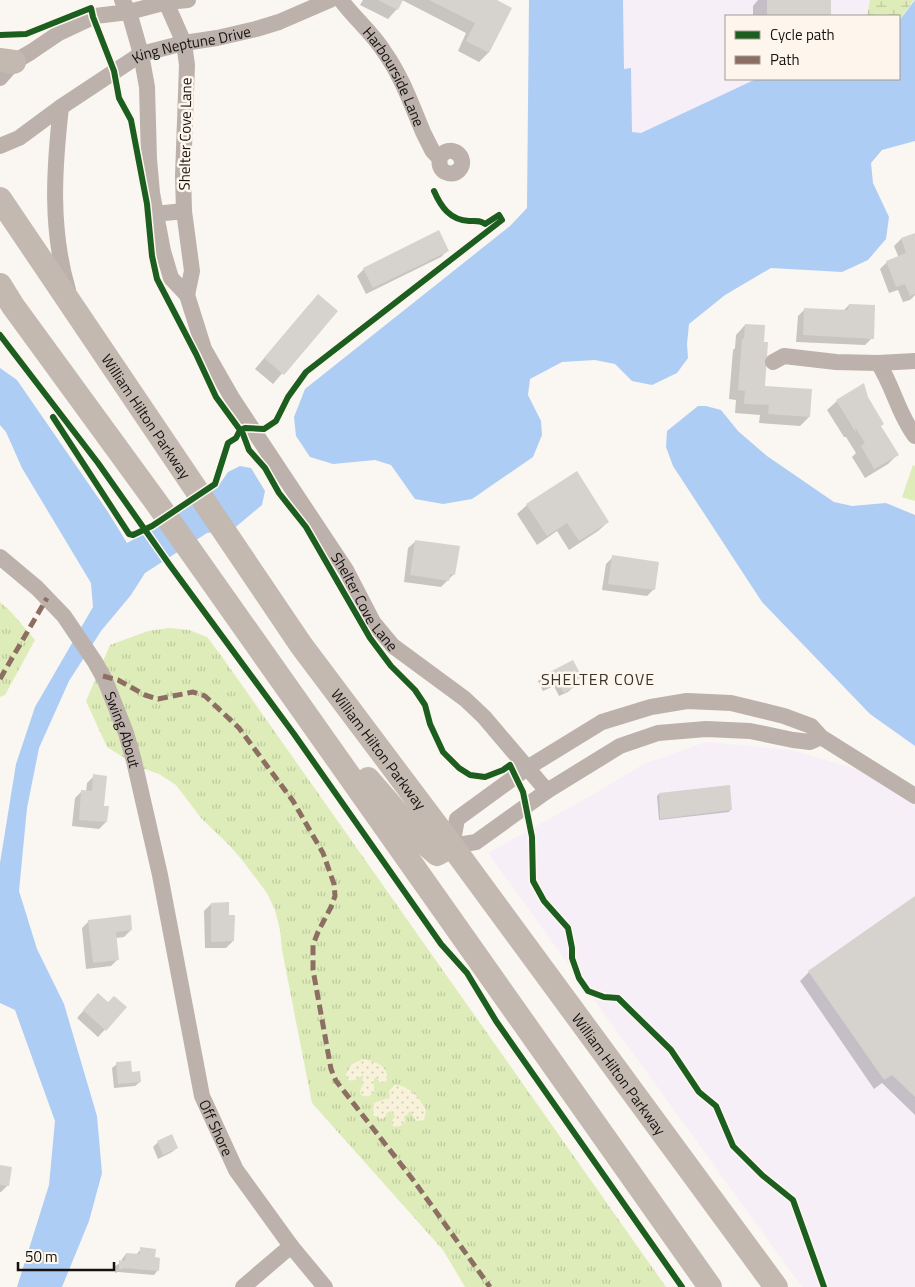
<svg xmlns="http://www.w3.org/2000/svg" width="915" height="1287" viewBox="0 0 915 1287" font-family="'Titillium Web',sans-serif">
	<defs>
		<pattern id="grass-tufts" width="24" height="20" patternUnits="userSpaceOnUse" patternTransform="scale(1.25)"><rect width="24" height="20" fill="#deecb9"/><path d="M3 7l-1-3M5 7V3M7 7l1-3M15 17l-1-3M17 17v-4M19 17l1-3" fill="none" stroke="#bec99e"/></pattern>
		<pattern id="wetland-marsh" width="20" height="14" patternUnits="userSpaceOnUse" patternTransform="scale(1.25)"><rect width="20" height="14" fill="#deecb9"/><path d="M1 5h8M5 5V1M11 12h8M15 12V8" fill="none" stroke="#bec99e"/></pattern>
		<pattern id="sand-dots" width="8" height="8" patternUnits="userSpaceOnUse" patternTransform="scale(1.25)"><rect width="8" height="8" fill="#f9f2db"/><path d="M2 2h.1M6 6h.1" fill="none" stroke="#d5cebb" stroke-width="1.8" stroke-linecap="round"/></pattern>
	</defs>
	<rect width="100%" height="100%" fill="#faf6f1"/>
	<g fill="#f6eff8">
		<polygon points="623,0 870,0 867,16 726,16 726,79 756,79 641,133 632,132 631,69 624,69"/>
		<polygon points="706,742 791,750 915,786 915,1287 802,1287 488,853 599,791 644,764"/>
	</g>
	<g fill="url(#grass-tufts)">
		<polygon points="0,602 11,612 35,640 5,695 0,697"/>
		<polygon points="169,628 189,630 207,637 220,654 666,1287 465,1287 443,1250 312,1103 282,950 280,930 275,910 267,893 242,860 229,845 201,818 176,785 159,774 139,767 107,747 86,701 110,645 148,631"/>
	</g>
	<polygon fill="url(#wetland-marsh)" points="870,0 914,0 899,21 899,16 867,16"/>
	<g fill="url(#sand-dots)">
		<path d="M363,1059C375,1061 389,1066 387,1080L383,1083L380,1082L376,1078H374V1092C370,1097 366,1097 361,1095L360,1091L363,1084L362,1082L363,1075C357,1078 355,1083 347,1079L346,1074L352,1064Z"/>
		<path d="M395,1085C408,1085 421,1098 426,1111L424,1120L416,1121L410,1111L407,1115L404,1116L405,1123L398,1127L393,1126L392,1121L395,1116L391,1111L387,1113L384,1118L380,1119L373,1115L374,1103L390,1097L389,1091Z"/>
	</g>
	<polygon fill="#deecb9" points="913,465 915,466 915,501 902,497"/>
	<g fill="#aecdf4">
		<polygon points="529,0 623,0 624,69 631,68 632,132 641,133 756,79 899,79 899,21 915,0 915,141 882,150 871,163 873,183 889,217 886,239 868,260 842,272 771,268 725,295 689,324 687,344 688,358 677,373 652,385 632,381 615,364 595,360 562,362 530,379 528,395 541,421 542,435 533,457 472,499 443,504 415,499 391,465 375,460 333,464 310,457 296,436 294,417 305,389 510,226 527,208"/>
		<polygon points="0,368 17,380 108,512 127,543 156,527 217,488 228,472 240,466 251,468 265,491 262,505 232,530 207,533 145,573 131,595 101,631 69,681 39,748 27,808 19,891 37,949 64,1004 97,1116 102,1173 89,1221 62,1287 17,1287 49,1185 55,1121 15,1010 0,1003 0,863 16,764 35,707 93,607 91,583 22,468 6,432 0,425"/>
		<polygon points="698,406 706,406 721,410 738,431 767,456 834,502 852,506 886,503 915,515 915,746 870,714 762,602 673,466 666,447 667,431"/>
	</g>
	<g fill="#0003">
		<polygon points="363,0 494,0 488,53 479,62 458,51 466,33 402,0 397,9 388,19 360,5"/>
		<polygon points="758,0 830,0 830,16 753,16 753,6"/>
		<polygon points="915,234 915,295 910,300 903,302 898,290 889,293 880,269 887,262 899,258 894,246 901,239"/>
		<polygon points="448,250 441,257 366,294 357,276 364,269"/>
		<polygon points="309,305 336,311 273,384 255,369"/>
		<polygon points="849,305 872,338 865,345 796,342 798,316 805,309 843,311"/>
		<polygon points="745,325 763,387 809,417 800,426 759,423 760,415 735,413 736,400 729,399 733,350 735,348 736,335"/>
		<polygon points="867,398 880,426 897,455 888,464 865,478 852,457 856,453 846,437 844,437 827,410 837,401"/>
		<polygon points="527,505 608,522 598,531 569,550 557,531 537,545 517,514"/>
		<polygon points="416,541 454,574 441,587 404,582 408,548"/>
		<polygon points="613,557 654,589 647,596 602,590 606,564"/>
		<polygon points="543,677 581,677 571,684 573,687 568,692 559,696 554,686 543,691 538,681"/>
		<polygon points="94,776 106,822 99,829 72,826 75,798 82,791 86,792 87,783"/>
		<polygon points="659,794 730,810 729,812 659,820 657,796"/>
		<polygon points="915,898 915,1115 882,1083 874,1089 800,981 809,972"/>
		<polygon points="211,904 227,916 233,941 226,948 205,948 204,911"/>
		<polygon points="89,921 131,930 124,937 116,938 118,959 111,966 86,969 82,928"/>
		<polygon points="91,1002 125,1008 98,1037 77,1018"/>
		<polygon points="117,1064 131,1073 140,1082 135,1086 114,1088 112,1068"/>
		<polygon points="171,1136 177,1148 172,1152 158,1159 153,1147 157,1143"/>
		<polygon points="0,1167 8,1185 1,1192 0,1192"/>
		<polygon points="141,1249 154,1258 158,1270 154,1275 118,1272 115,1273 115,1266 122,1262 122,1259 126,1254 136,1255"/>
	</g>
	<g fill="#d6d2ce">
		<polygon points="378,0 403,0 398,10"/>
		<polygon points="429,0 497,0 512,8 489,53 466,41 475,23"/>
		<rect x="767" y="0" width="64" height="16"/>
		<polygon points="439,230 449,251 373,288 363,268"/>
		<polygon points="915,233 915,294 910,296 905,284 896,287 886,261 906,253 901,238"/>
		<polygon points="318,294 338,311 284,375 264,358"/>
		<polygon points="849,304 875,305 874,339 803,335 804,308 848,310"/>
		<polygon points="745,324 765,325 764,342 768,342 765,386 812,389 810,417 768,414 769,405 744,404 745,391 738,390 742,339 744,339"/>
		<polygon points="864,383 868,397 884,424 881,426 899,455 874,469 861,446 865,443 855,427 856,433 836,400"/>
		<polygon points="577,471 609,522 579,541 567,523 547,536 526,504"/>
		<polygon points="415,540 460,546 455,575 450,574 449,581 410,575"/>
		<polygon points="612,555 659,562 655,590 608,584"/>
		<polygon points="573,660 582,677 572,683 574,687 564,693 558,682 548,688 542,676"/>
		<polygon points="93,774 107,776 104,806 109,806 107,822 79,820 81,790 92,791"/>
		<polygon points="730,785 732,810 660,819 659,793"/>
		<polygon points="915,896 915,1097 892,1075 884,1080 808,971"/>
		<polygon points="229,902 229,915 235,915 234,941 211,942 211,903"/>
		<polygon points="131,915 132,930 116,932 119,960 93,963 88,920"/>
		<polygon points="98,993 108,1002 114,996 127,1007 106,1031 83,1010"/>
		<polygon points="131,1061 132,1072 140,1071 141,1082 118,1084 116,1062"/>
		<polygon points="172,1134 178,1148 163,1155 157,1141"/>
		<polygon points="0,1165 12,1167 9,1186 0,1185"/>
		<polygon points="140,1247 156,1249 155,1257 160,1258 159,1271 123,1268 123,1269 119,1269 119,1260 125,1261 126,1253 140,1254"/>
	</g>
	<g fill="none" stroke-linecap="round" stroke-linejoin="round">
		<g stroke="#bdb1ab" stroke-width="16">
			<path id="s1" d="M122,0L129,12L141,54L147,87L149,159L152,193L163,251L171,278L187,295L204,349L232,398L346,570L373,622L393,646L465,699L484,717L547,791"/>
			<polyline points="165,0 184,43 187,65 183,176 184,211 192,271 187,295"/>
			<path id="s2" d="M341,0C354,18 373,33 385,53C402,77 412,106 423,132C426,138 429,144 432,150C434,153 438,156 439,159C440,161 439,164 440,166C443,174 453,176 459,170C470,158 449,140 439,159"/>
			<polyline points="0,78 14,62 31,52 59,33 95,16 129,12 167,2 188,0"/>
			<path d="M61,107C54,169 50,229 68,290"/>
			<path id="s3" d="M0,146L19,138L61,107L141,54L184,43L217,38L256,29L279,22L330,0"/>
			<polyline points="155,214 184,211"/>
			<path d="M773,362L784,356L836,362L878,363C893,385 898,414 915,436"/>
			<polyline points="878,363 915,361"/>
			<path id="s4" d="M0,557L37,588L64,616L95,662L105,680L126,733L134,761L160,875L202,1096L236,1170L291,1246L325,1287"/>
			<polyline points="821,737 810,742 793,740 750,731 706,729 658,733 620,746 547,791 476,842 452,846 457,819 527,768 602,722 651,707 687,701 731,703 784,716 811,726 821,737 915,796"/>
			<polyline points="243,1287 291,1246"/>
		</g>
		<g stroke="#c3b9b1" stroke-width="24">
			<polyline points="0,60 14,62"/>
			<path id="s5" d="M0,199L301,645L452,846L776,1287"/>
			<polyline points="0,285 13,306 156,502 710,1287"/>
			<polyline points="368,779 421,840 437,854 452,846"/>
		</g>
		<g stroke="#8d6e63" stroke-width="5" stroke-dasharray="10 5" stroke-linecap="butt">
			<polyline points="103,676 118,680 145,695 158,699 193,692 205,696 239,728 293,801 323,853 334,884 335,896 331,907 318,932 313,945 313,970 331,1069 336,1081 414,1181 490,1287"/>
			<polyline points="0,679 47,598"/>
		</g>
		<defs>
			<g id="cycleway">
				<polyline points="0,35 26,34 91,8 93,17 114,71 119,98 131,120 147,204 152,256 157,279 196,354 216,397 243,434 249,450 265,468 279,493 306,527 370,638 391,666 415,690 425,705 430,724 443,752 459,768 470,775 485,777 503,770 510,765 523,792 532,837 533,881 544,901 568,928 572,948 572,958 579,978 588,991 604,997 618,998 671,1050 699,1092 716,1106 733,1146 762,1175 793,1200 824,1287"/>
				<polyline points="0,335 98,463 169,564 294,734 441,944 467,973 496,1021 682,1287"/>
				<path d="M53,417L129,534L133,535L152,526L215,484L228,443L236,438L240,430L245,428L264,429L276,421L288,397L306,372L502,220L499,215L485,224C480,220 476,221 469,221C450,220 441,207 434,191"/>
			</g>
		</defs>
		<use href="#cycleway" stroke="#fef6ed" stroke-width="9"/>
		<use href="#cycleway" stroke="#1b5e20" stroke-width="6"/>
	</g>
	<g text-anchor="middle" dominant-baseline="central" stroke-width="5" stroke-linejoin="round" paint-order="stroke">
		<g font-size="15" fill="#15120f" stroke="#fef6ed">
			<text stroke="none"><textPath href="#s3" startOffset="220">King Neptune Drive</textPath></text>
			<text stroke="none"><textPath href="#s2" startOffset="94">Harbourside Lane</textPath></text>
			<text transform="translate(185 134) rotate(-89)">Shelter Cove Lane</text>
			<text stroke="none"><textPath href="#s5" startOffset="262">William Hilton Parkway</textPath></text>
			<text stroke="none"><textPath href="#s1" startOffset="664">Shelter Cove Lane</textPath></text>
			<text stroke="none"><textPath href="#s4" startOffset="216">Swing About</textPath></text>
			<text stroke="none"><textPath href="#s5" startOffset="668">William Hilton Parkway</textPath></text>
			<text stroke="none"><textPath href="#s5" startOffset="1072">William Hilton Parkway</textPath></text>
			<text stroke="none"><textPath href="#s4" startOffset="626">Off Shore</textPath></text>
		</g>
		<g font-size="16" letter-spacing="1" fill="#39332c" stroke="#fef6ed">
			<text x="598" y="679">SHELTER COVE</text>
		</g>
	</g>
	<rect x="725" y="15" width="175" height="65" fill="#fef6ed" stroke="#a19b94"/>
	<rect x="735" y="31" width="25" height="8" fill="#1b5e20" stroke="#a19b94"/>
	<text x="770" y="40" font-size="15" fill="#15120f">Cycle path</text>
	<rect x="735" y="56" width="25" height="8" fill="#8d6e63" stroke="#a19b94"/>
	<text x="770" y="65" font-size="15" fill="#15120f">Path</text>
	<path d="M18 1262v8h96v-8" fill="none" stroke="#15120f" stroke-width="2.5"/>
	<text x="25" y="1262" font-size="15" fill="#15120f" stroke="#fef6ed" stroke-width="4" paint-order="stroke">50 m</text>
</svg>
